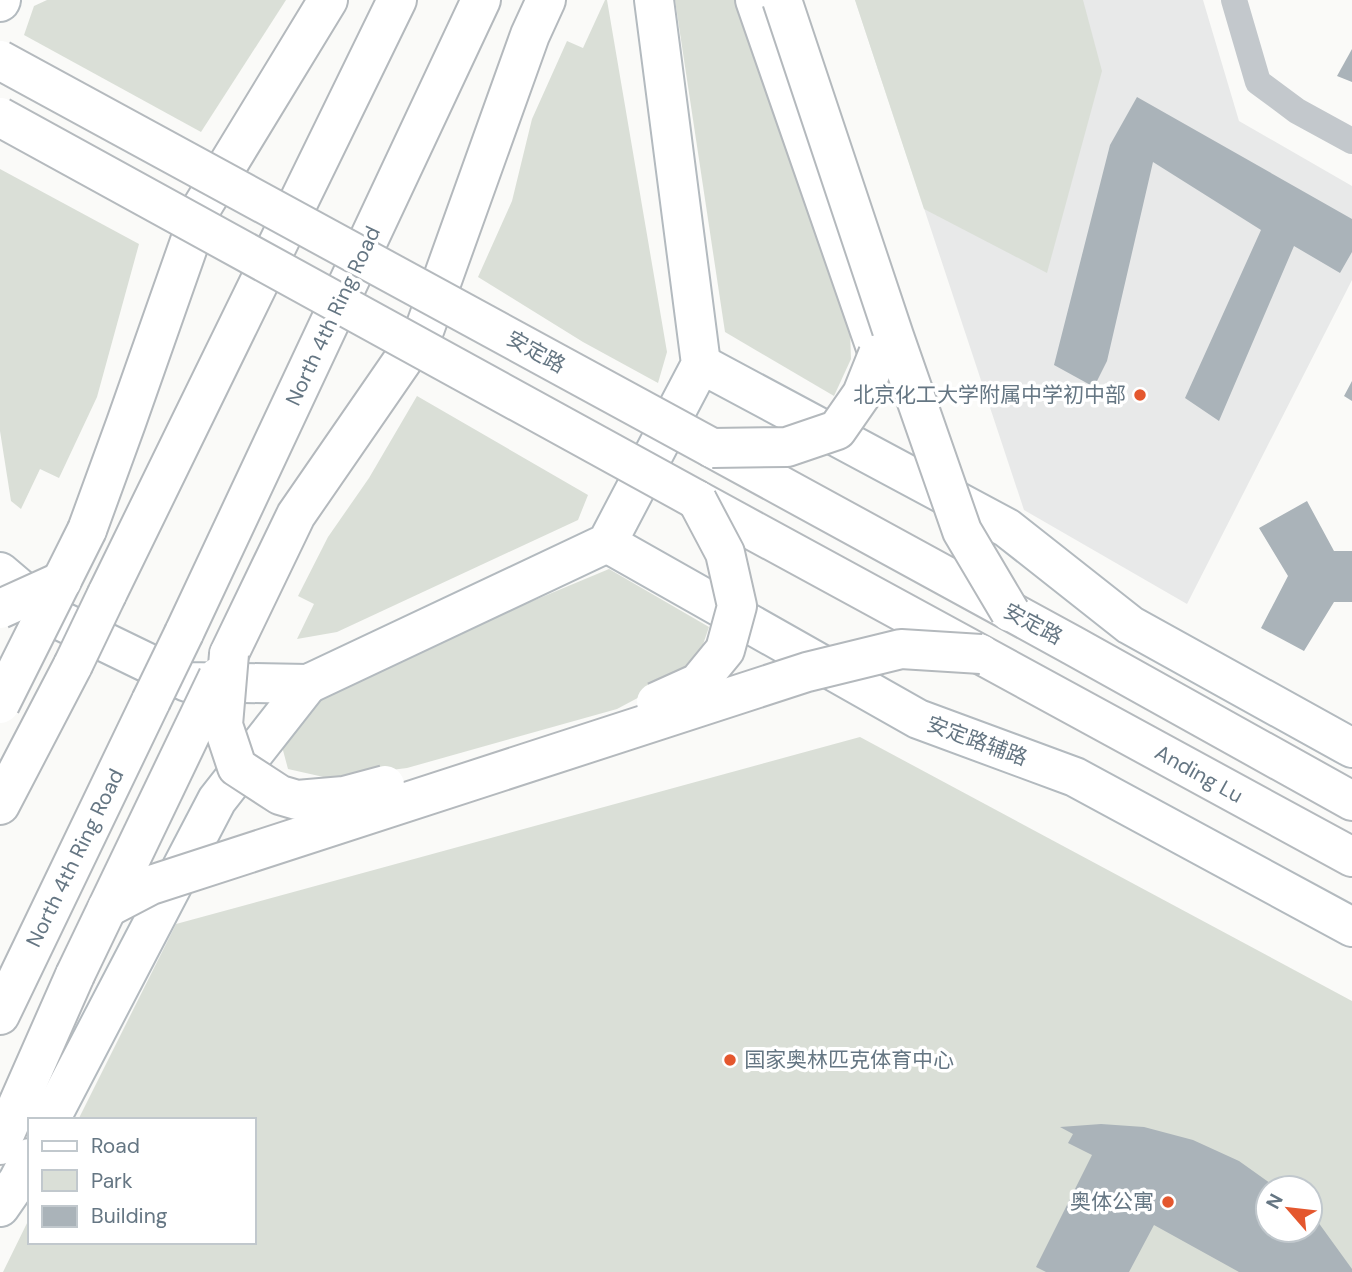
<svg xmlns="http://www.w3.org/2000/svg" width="1352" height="1272" viewBox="0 0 1352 1272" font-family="'DM Sans','Noto Sans SC',sans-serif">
	<rect width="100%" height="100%" fill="#fafaf8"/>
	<polygon fill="#e8e9e9" points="855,0 1203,0 1239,121 1352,186 1352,280 1187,604 1024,510"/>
	<g fill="#dadfd7" fill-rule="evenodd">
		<polygon points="47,0 286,0 201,132 24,35 34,6"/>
		<polygon points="605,0 607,0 667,352 658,383 583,342 478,277 512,201 532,119 567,41 583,48"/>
		<polygon points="675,0 754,0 849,297 851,359 834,396 725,332"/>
		<polygon points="855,0 1083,0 1102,71 1047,273 924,209"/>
		<polygon points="0,169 139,244 97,397 59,478 40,469 21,509 11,501 0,431"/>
		<polygon points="417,396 588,495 578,520 337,632 297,639 314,604 298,596 328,537 369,478"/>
		<polygon points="609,569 709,627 697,662 662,685 617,709 407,768 328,778 288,769 280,739 331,685"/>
		<path d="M860,737L1352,1001V1272H3L30,1217V1242H254V1120H78L176,924ZM1268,1188H1310V1230H1268Z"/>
	</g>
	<g fill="#aab3b9">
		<polygon points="1352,49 1352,82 1337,76"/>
		<polygon points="1137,97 1352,219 1352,252 1340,273 1294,246 1219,421 1185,398 1261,230 1153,162 1107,361 1094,387 1054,365 1110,145"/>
		<polygon points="1352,381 1352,401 1344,396"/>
		<polygon points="1307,501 1334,551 1352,551 1352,602 1334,602 1304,651 1261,628 1288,576 1259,528"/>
		<polygon points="1101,1124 1144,1127 1193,1140 1239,1161 1277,1188 1268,1188 1268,1230 1310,1230 1310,1215 1318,1222 1352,1269 1352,1272 1239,1272 1154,1225 1129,1272 1046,1272 1036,1267 1092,1155 1068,1143 1073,1134 1060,1127"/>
	</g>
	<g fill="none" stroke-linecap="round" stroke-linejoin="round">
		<defs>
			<g id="secondary">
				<polyline points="0,2 1,0"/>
				<polyline points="701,364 1007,528 1130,625 1352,748"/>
				<polyline points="607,543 918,719 1075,777 1352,927"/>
				<polyline points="0,572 53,617 187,682 308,684 607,543 701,364 654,0"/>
				<polyline points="50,1120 217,800 308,684"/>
				<polyline points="0,1207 18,1181 30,1158"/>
			</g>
			<g id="primary">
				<polyline points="712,448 1072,645 1352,801"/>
				<polyline points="697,500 1352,857"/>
			</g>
			<g id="highway">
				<polyline points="755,0 878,354"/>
				<polyline points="87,530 126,423 202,207 328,0"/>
				<polyline points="107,594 397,0"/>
				<polyline points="184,633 481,0"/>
				<polyline points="229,654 296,515 425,328 530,35 546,0"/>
				<polyline points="0,805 73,665"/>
				<polyline points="0,1015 151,701"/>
				<polyline points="0,1145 75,975"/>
			</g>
		</defs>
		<use href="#secondary" stroke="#b3babf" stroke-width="42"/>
		<use href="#primary" stroke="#b5babe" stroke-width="42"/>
		<use href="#highway" stroke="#b4b9bd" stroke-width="42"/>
		<polyline stroke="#c3c8cc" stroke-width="26" points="1234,0 1258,82 1297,111 1352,141"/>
		<use href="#secondary" stroke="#fff" stroke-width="38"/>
		<use href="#primary" stroke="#fff" stroke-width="38"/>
		<use href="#highway" stroke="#fff" stroke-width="38"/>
		<defs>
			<g id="primary-bridge">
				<polyline points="0,60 712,448"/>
				<polyline points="0,117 697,500"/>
			</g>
			<g id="highway-bridge">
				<polyline points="782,0 894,336 962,531 1010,612"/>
				<polyline points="712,448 787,447 837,430 862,394 878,354"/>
				<polyline points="0,609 62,581"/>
				<polyline points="229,654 223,725 237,767 280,795 297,800 344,796 385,785"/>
				<polyline points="73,665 107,594"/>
				<polyline points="151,701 184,633"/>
				<polyline points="656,702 698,683 725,650 737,606 725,553 697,500"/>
				<polyline points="0,704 87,530"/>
				<polyline points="107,908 151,885 807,672 901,649 981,654"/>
				<polyline points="75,975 218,677"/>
			</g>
		</defs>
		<use href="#primary-bridge" stroke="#b5babe" stroke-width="42" stroke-linecap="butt"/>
		<use href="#highway-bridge" stroke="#b4b9bd" stroke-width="42" stroke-linecap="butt"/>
		<use href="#primary-bridge" stroke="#fff" stroke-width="38"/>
		<use href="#highway-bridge" stroke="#fff" stroke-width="38"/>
	</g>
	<g fill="#e4572e" stroke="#fff" stroke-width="2.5">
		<circle cx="1140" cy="395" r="7"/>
		<circle cx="730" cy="1060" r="7"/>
		<circle cx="1168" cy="1202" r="7"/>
	</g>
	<g text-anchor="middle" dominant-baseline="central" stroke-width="7" stroke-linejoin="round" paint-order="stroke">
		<g font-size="21" fill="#657683" stroke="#fff">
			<text transform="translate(333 316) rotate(-65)">North 4th Ring Road</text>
			<text transform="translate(536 352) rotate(29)">安定路</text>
			<text transform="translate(1033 624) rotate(28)">安定路</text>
			<text transform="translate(977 741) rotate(20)">安定路辅路</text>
			<text transform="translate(1199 774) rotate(29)">Anding Lu</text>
			<text transform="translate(75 858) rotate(-64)">North 4th Ring Road</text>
		</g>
		<g font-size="21" fill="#657683" stroke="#fff" text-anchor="end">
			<text x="1126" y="395">北京化工大学附属中学初中部</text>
			<text x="744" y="1060" text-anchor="start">国家奥林匹克体育中心</text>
			<text x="1154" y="1202">奥体公寓</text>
		</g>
	</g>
	<rect x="28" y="1118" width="228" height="126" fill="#ffffff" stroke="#c1c8cd" stroke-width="2"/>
	<rect x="42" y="1141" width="35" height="10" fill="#ffffff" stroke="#c1c8cd" stroke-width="2"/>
	<text x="91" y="1153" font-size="21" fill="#657683">Road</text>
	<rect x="42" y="1170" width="35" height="21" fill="#dadfd7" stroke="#c1c8cd" stroke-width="2"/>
	<text x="91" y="1188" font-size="21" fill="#657683">Park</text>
	<rect x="42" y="1206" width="35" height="21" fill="#aab3b9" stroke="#c1c8cd" stroke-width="2"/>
	<text x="91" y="1223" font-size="21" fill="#657683">Building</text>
	<g transform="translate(1289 1209) rotate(298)"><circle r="33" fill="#ffffff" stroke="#c1c8cd" stroke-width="2"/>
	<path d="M0-5L12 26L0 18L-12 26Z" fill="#e4572e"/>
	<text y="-10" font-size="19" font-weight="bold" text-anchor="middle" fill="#657683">N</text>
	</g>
</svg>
